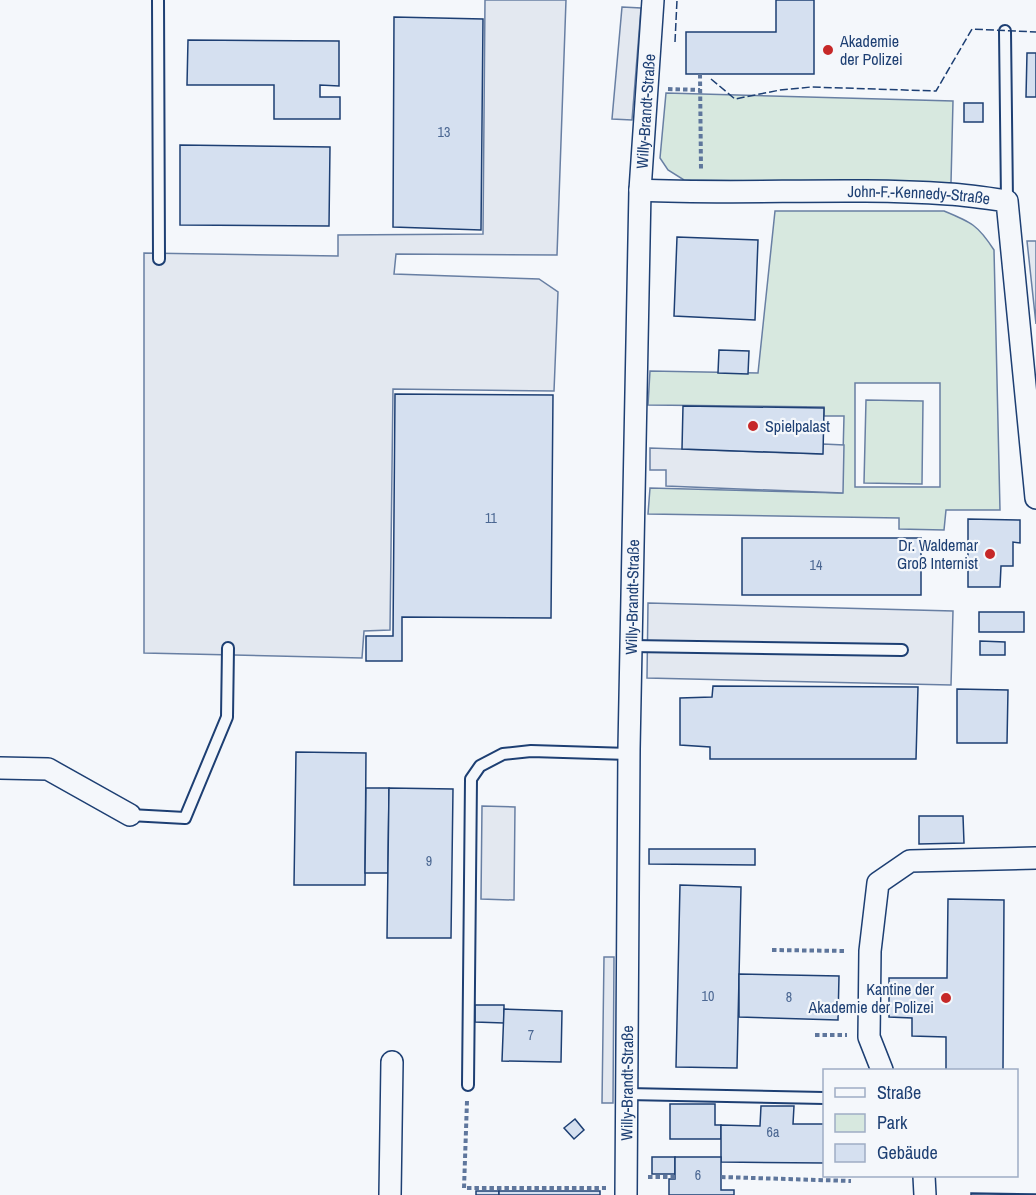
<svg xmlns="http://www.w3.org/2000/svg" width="1036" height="1195" viewBox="0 0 1036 1195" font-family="'Archivo Narrow',sans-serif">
	<rect width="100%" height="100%" fill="#f4f7fb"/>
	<g fill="#d7e8df" stroke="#687fa3" stroke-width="1.5" fill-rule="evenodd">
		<polygon points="666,93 953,101 951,183 684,180 668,170 660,158"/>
		<path d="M775,211H944C971,222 978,225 994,250L1000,510H946L944,530L899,529V518L648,514L650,488L842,493L844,416H824V407L648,405L650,371L758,373ZM855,383H940V487H855Z"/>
		<polygon points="866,400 923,401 922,484 864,483"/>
	</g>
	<g fill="#e3e8f0" stroke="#687fa3" stroke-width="1.5">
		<polygon points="485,0 566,0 557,255 396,254 394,274 539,279 558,292 554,391 393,389 390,630 364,631 362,658 144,653 144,253 338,256 338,235 483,234"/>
		<polygon points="622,7 641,8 632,120 612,119"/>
		<polygon points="1027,241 1036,241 1036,324"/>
		<polygon points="823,444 844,445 843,493 666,486 666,470 650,470 650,448 822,454"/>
		<polygon points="648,603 953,611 951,685 647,678"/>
		<polygon points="482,806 515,807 514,900 481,899"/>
		<polygon points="604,957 614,957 613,1103 602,1103"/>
	</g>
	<g fill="#d5e0f0" stroke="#1d3f73" stroke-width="1.5">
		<polygon points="776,0 814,0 814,74 686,74 686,32 776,32"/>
		<polygon points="394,17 483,19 481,230 393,227"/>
		<polygon points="188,40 339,41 339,86 320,85 320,97 340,97 340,119 274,119 274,85 187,85"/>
		<polygon points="1027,53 1036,53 1036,97 1026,97"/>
		<rect x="964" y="103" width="19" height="19"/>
		<polygon points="180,145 330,147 329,226 180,225"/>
		<polygon points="677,237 758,240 755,320 674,316"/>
		<polygon points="719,350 749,351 748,374 718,373"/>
		<polygon points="395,394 553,395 551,618 402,617 402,661 366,661 366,636 393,636"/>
		<polygon points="683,406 824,408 823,454 682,449"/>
		<polygon points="968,519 1020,520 1020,543 1013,542 1013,566 1001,566 1000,587 968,587"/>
		<rect x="742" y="538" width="179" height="57"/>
		<rect x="979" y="612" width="45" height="20"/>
		<polygon points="980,641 1005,642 1005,655 980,655"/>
		<polygon points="713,686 918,687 916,759 710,759 710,747 680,745 680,698 712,697"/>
		<polygon points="957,689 1008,690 1007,743 957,743"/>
		<polygon points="296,752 366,753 365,885 294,885"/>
		<polygon points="366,788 389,788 388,873 365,873"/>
		<polygon points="389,788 453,789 451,938 387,938"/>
		<polygon points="919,816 963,816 964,843 919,844"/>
		<polygon points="649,849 755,849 755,865 649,864"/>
		<polygon points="680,885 741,887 737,1068 676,1067"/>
		<polygon points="948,899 1004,900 1003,1070 946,1070 946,1037 912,1036 912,1018 889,1017 889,978 947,978"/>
		<polygon points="739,974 839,976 838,1020 739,1017"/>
		<polygon points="475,1005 504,1005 504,1023 475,1022"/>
		<polygon points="504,1009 562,1011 561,1062 502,1061"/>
		<polygon points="670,1104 715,1104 715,1125 721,1125 721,1139 670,1139"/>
		<polygon points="761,1106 794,1106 793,1124 824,1124 824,1163 721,1162 721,1125 760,1126"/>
		<polygon points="575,1119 584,1130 574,1139 564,1128"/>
		<rect x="652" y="1157" width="23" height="17"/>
		<polygon points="675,1157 721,1157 721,1190 734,1190 734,1195 669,1195 669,1179 675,1179"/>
		<rect x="476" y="1191" width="23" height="4"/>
		<rect x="499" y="1191" width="101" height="4"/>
		<polygon points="971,1193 1036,1194 1036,1195 971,1195"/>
	</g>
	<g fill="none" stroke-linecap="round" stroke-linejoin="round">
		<defs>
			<g id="service">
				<polyline points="158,0 159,259"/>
				<polyline points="1005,31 1007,201"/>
				<polyline points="631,646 902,650"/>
				<polyline points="130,815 185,818 227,717 228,648"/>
				<polyline points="468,1085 471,779 480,766 503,754 531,751 629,754"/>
				<polyline points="627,1094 824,1098"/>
			</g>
			<g id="minor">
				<path id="s1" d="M640,190C742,195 845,187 948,194C967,195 987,198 1007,201L1036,498"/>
				<polyline points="0,768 48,769 130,815"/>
				<polyline points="882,1070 869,1037 870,951 878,883 910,861 1036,858"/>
				<polyline points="924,1176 925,1195"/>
				<polyline points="390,1195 392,1062"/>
				<path id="s2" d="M626,1195L629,749L640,190L653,0"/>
			</g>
		</defs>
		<use href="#service" stroke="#1d3f73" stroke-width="14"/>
		<use href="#minor" stroke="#1d3f73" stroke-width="24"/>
		<g stroke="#5e769c" stroke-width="4" stroke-dasharray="4.5 3" stroke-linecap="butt">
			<polyline points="700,74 701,170"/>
			<polyline points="668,89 700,90"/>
			<polyline points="772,950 846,951"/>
			<polyline points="815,1035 847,1035"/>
			<polyline points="467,1101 464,1188 606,1188"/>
			<polyline points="648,1177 675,1177"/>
			<polyline points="721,1177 851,1181"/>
		</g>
		<use href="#service" stroke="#f4f7fb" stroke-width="10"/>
		<use href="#minor" stroke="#f4f7fb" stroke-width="21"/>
		<g stroke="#1d3f73" stroke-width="1.5" stroke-dasharray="8 3" stroke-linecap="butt">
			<polyline points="675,42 677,0"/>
			<polyline points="711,79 735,99 780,90 811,87 936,91 972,29 1036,32"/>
		</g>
	</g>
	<g fill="#c62828" stroke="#f4f7fb" stroke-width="2">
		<circle cx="828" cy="50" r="6"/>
		<circle cx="753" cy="426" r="6"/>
		<circle cx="990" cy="554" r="6"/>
		<circle cx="946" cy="998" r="6"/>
	</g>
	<g text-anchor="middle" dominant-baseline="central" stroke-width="4.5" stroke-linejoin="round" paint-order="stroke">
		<g font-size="14" fill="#4b6792">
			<text x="444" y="132">13</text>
			<text x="491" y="518">11</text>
			<text x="816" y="565">14</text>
			<text x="429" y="861">9</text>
			<text x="708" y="996">10</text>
			<text x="789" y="997">8</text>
			<text x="531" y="1035">7</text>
			<text x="773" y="1132">6a</text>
			<text x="698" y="1175">6</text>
		</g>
		<g font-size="16" fill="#1d3f73" stroke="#f4f7fb" text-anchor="start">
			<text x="840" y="41">Akademie<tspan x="840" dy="18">der Polizei</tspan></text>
			<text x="765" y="426">Spielpalast</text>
			<text x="978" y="545" text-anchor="end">Dr. Waldemar<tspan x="978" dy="18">Groß Internist</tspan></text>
			<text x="934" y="989" text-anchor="end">Kantine der<tspan x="934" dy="18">Akademie der Polizei</tspan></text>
		</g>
		<g font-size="16" fill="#1d3f73" stroke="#f4f7fb">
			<text stroke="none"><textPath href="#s2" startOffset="1084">Willy-Brandt-Straße</textPath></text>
			<text stroke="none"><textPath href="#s1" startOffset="279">John-F.-Kennedy-Straße</textPath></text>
			<text stroke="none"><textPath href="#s2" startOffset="598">Willy-Brandt-Straße</textPath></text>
			<text stroke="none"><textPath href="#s2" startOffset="112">Willy-Brandt-Straße</textPath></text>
		</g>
	</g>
	<rect x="823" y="1069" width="195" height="108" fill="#f4f7fb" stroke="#9eadc5" stroke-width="1.5"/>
	<rect x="835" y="1088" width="30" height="9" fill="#f4f7fb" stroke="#9eadc5" stroke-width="1.5"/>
	<text x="877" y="1099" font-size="18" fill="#1d3f73">Straße</text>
	<rect x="835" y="1114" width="30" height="18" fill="#d7e8df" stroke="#9eadc5" stroke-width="1.5"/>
	<text x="877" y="1129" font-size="18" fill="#1d3f73">Park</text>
	<rect x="835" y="1144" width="30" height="18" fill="#d5e0f0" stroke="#9eadc5" stroke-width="1.5"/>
	<text x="877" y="1159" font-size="18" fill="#1d3f73">Gebäude</text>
</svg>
